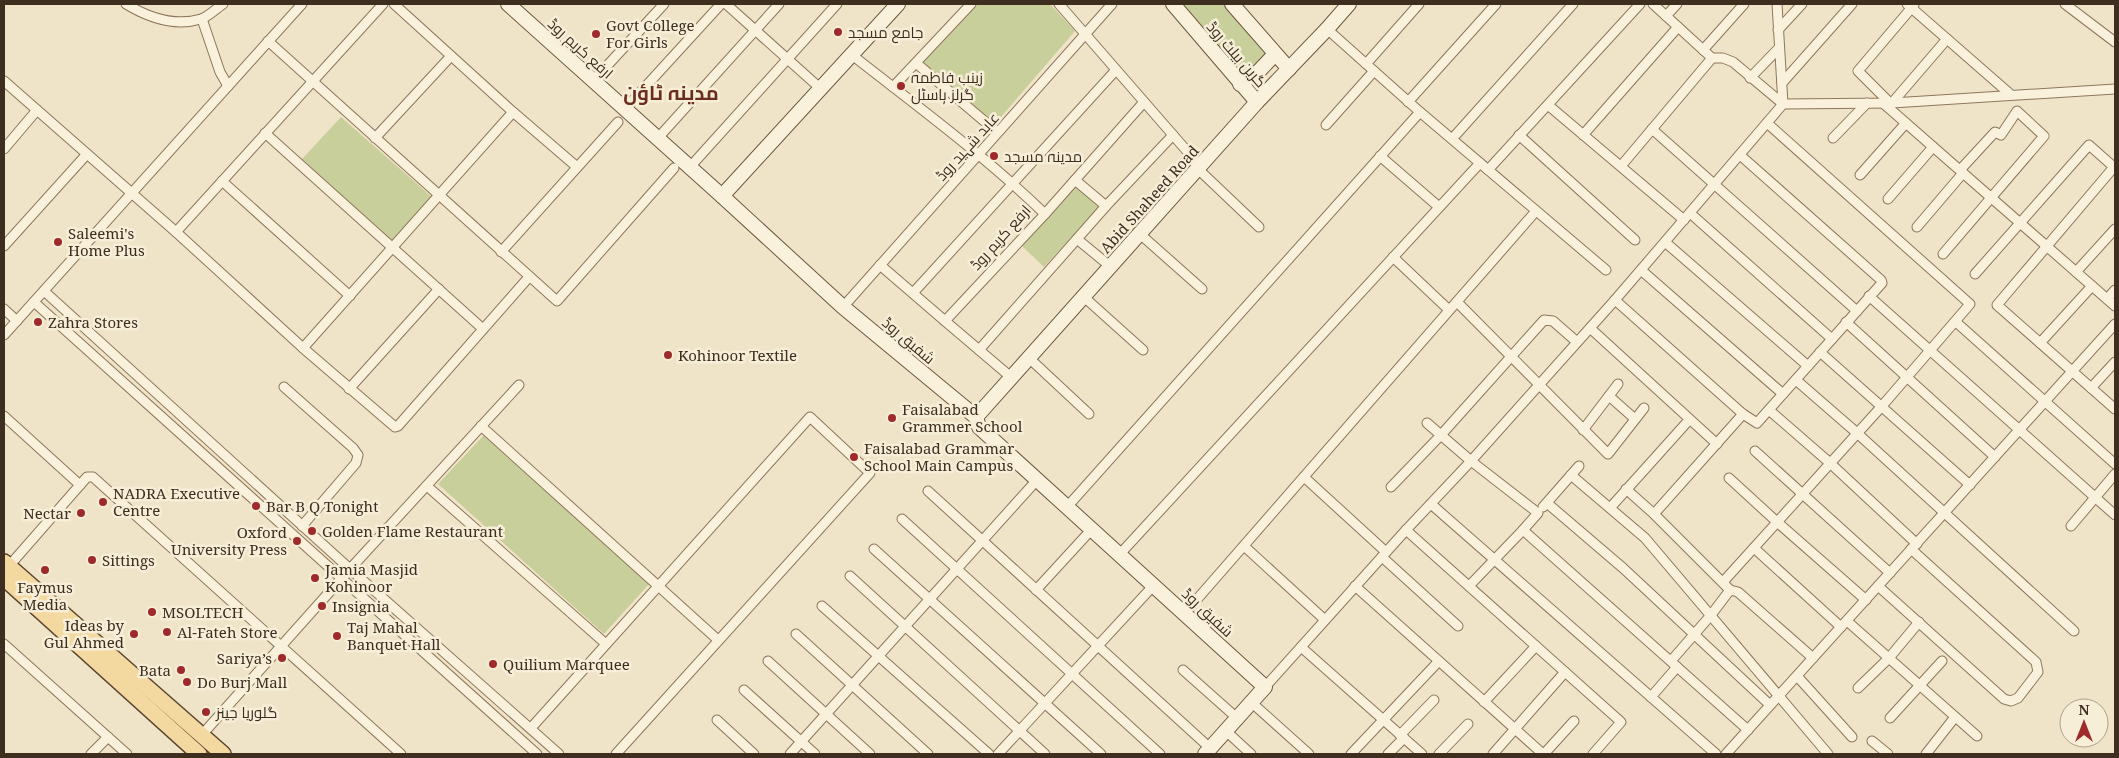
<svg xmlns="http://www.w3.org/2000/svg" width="2119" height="758" viewBox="0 0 2119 758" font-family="'Noto Serif',Cairo,serif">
	<rect width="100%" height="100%" fill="#f0e4c8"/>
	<g fill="#c9cf9b">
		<polygon points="975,4 1050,4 1075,31 995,124 920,62"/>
		<polygon points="1180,4 1228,4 1268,52 1241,76"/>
		<polygon points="341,117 432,197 393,242 302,159"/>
		<polygon points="1076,185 1100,206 1044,267 1022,246"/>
		<polygon points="484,435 650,583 604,634 438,484"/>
	</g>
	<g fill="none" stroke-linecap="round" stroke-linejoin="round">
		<defs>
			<g id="street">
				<path d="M126,4C149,18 174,27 201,19C208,17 217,8 223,4"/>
				<polyline points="394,4 513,112 577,167"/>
				<polyline points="726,4 821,89"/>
				<polyline points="1059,4 1193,158 1198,169 1259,227"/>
				<polyline points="1907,4 2010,94"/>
				<polyline points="2065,4 2115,42"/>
				<polyline points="1666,16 1677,4"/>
				<polyline points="202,19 220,72 228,86"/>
				<polyline points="1327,29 1420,112 1606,270"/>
				<polyline points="1778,30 1802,4"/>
				<polyline points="268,41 557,301 674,168"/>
				<polyline points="1703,50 1744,4"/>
				<path d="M852,55C917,106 985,156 1045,214L945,321L880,265"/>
				<polyline points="1712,58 1723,58 1733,62 1783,104 1892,103 2115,89"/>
				<polyline points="916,63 997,132"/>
				<polyline points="1366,64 1419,4"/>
				<polyline points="1750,78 1779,48"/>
				<polyline points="4,81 176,232 303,348 395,427 398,426 529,277"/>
				<polyline points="593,81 664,4"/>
				<polyline points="1782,83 1852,4"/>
				<polyline points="893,87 971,4"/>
				<polyline points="1408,102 1496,4"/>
				<polyline points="1883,103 2115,306"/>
				<polyline points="1890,103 1858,71 1914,5"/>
				<polyline points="1892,103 1947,39"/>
				<polyline points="1548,105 1684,220"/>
				<polyline points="625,109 721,4"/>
				<polyline points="1326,125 1374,71"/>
				<polyline points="1652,129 1857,311"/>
				<polyline points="265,133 483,329"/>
				<polyline points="1519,135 1635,240"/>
				<polyline points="1583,135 1678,27"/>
				<polyline points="375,138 451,56"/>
				<polyline points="658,138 779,4"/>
				<polyline points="1833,138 1867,103"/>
				<polyline points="1452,139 1573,4"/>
				<polyline points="4,149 37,110"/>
				<polyline points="1380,156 1439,207"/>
				<polyline points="1621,166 1712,58 1653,4"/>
				<polyline points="690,167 837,4"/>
				<polyline points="2114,167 1997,305 2115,409"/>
				<polyline points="1488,170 1640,4"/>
				<polyline points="1860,175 1906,123"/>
				<polyline points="1075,180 1144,102"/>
				<polyline points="222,181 350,296"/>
				<polyline points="1888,199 1933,147"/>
				<polyline points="1690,213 1832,339"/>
				<polyline points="1045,214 1075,180 1106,206"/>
				<polyline points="1917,227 1963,173"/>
				<polyline points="176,232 383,4"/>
				<polyline points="1140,234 1202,289"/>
				<polyline points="1077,239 1111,267"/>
				<polyline points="1665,242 1808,366"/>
				<polyline points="4,246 87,154"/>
				<polyline points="501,252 618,122"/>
				<polyline points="1943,254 2044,136 2017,111 2001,135 1995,132 1960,170"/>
				<polyline points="1393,257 1449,310"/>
				<polyline points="1641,270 1783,394"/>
				<polyline points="2076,272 2115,229"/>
				<polyline points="1975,274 2089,145 2115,168"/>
				<polyline points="44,291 350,569 559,754"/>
				<polyline points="913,293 1116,70"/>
				<polyline points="1869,296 2115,515"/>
				<polyline points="1084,297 1143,350"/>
				<polyline points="2107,299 2115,290"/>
				<polyline points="1615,300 1743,414 1757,423 1882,283 1881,280 1740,155"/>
				<polyline points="34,302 537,754"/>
				<polyline points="1457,302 1608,454 1644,408"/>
				<polyline points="843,307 1112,4"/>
				<polyline points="4,309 17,321"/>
				<polyline points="945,321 1012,378"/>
				<polyline points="1846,322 1995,457"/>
				<polyline points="1956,322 2115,464"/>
				<polyline points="1590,328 1717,444"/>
				<polyline points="4,335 302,4"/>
				<polyline points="2040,343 2092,286"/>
				<polyline points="303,348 513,112"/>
				<polyline points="979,350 1106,206 1173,135"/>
				<polyline points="1820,352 1970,485"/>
				<polyline points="1029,358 1089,414"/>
				<polyline points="1796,380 1857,433 2074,631"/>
				<polyline points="284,387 353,448 358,455 356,463 302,526"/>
				<polyline points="2091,388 2115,362"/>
				<polyline points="349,389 439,289"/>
				<polyline points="1609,396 1635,419"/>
				<polyline points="1769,410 1830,463 1917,544"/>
				<polyline points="4,416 80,485"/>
				<polyline points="1427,423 1471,461 1538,513 1523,530 1748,730"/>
				<polyline points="481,426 718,640"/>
				<polyline points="1583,430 1618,384"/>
				<polyline points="1755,451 1890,573"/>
				<polyline points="1571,475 1645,538 1828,754"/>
				<polyline points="1304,477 1386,552"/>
				<polyline points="1729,478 1777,522 1866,600"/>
				<polyline points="427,486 606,644"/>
				<polyline points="1391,487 1441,435 1544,320 1553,321 1577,342"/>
				<polyline points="1626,489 1654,514 1730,590 1738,592 1813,658"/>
				<polyline points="928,491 1210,748"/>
				<polyline points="1547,503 1623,568 1770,705"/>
				<polyline points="1431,504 1716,754"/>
				<polyline points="1067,507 1420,112"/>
				<polyline points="1543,507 1579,466"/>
				<polyline points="1610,508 1689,420"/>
				<polyline points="1654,514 1743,414"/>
				<polyline points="902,519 1160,754"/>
				<polyline points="2071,526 2115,474"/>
				<polyline points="1406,530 1621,722 1593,754"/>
				<polyline points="1244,546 1325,620"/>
				<polyline points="1754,548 1841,627"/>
				<polyline points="874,549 1101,754"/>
				<polyline points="1120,554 1480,163"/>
				<polyline points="1382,557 1458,626"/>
				<polyline points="9,566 87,477 93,477 401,754"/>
				<polyline points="850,576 1045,754"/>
				<polyline points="1723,582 1882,406 1970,304 1767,123"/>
				<polyline points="1355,586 1543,754"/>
				<polyline points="1469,586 1523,530"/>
				<polyline points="1878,586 2004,699 2011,701 2018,698 2038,672 2036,662 1911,549"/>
				<polyline points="1036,590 1092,529"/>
				<polyline points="822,606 989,754"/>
				<polyline points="1185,613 1536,211"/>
				<polyline points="1847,621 1977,736"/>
				<polyline points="796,634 928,754"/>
				<polyline points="4,644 127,754"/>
				<polyline points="1301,647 1422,754"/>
				<polyline points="768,661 870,754"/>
				<polyline points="1671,661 1711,615 1730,590"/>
				<polyline points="1183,670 1237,718"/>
				<polyline points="1797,676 1852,737"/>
				<polyline points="1265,687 1406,530 1471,461 1615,300 1783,104 1777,4"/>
				<polyline points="1858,688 1889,658 1919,622"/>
				<polyline points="744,690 815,754"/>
				<polyline points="1651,697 1677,667"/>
				<polyline points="1251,702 1309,754"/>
				<polyline points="1484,702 1536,646"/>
				<polyline points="1890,718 1942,661"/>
				<polyline points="717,720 754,754"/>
				<polyline points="531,728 810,417 870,473 616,754"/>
				<polyline points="1226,731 1251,754"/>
				<polyline points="1400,735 1434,700"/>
				<polyline points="200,737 350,569 519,385"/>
				<polyline points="1872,741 1888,754"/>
				<polyline points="91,754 108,737"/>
				<polyline points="790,754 1037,480"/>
				<polyline points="998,754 1154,585"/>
				<polyline points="1351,754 1438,662"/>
				<polyline points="1388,754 1404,738"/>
				<polyline points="1439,754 1468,724"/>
				<polyline points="1493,754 1565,672"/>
				<polyline points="1544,754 1574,721"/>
				<polyline points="1726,754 2115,324"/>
				<polyline points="1926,754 1955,717"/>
			</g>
			<g id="secondary">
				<polyline points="508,4 722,196"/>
				<polyline points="898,4 722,196 843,307 976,417 979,427 1265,687 1205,754"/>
				<polyline points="1173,4 1257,102"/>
				<polyline points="1232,4 1289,69"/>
				<polyline points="1240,84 1259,71 1275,54"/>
				<polyline points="976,417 1257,102 1327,29 1349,4"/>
			</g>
			<g id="primary">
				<polyline points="4,562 223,754"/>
				<polyline points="4,578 199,754"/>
			</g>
		</defs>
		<use href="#street" stroke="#8d765c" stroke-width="11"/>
		<use href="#secondary" stroke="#6f573f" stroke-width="16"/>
		<use href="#primary" stroke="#5b4430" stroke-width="18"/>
		<use href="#street" stroke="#faf1dc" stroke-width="9"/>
		<use href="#secondary" stroke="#faf1dc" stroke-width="14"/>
		<use href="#primary" stroke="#f3d9a0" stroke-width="15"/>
	</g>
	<g fill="#9e2a2b" stroke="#f7eed8" stroke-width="2">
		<circle cx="838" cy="32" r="5"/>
		<circle cx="596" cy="34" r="5"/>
		<circle cx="901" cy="86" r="5"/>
		<circle cx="994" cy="156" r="5"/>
		<circle cx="58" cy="242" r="5"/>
		<circle cx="38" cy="322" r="5"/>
		<circle cx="668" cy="355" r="5"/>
		<circle cx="892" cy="418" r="5"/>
		<circle cx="854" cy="457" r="5"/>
		<circle cx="103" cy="502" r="5"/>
		<circle cx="256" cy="506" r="5"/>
		<circle cx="81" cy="513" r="5"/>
		<circle cx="312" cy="531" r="5"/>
		<circle cx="297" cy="541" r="5"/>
		<circle cx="92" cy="560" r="5"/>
		<circle cx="45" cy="570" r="5"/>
		<circle cx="315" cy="578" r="5"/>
		<circle cx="322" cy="606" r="5"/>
		<circle cx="152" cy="612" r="5"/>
		<circle cx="167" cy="632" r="5"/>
		<circle cx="134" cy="634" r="5"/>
		<circle cx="337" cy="636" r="5"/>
		<circle cx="282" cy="658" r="5"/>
		<circle cx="493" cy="664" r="5"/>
		<circle cx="181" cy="670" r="5"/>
		<circle cx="187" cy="682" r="5"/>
		<circle cx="206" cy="712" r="5"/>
	</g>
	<g text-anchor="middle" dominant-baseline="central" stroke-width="5" stroke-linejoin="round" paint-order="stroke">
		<g font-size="15" fill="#3d2e20" stroke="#f7eed8" text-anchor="start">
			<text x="606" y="25">Govt College<tspan x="606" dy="17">For Girls</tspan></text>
			<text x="848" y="32">جامع مسجد</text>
			<text x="911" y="77">زینب فاطمہ<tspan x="911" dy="17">گرلز ہاسٹل</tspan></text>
			<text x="1004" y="156">مدینہ مسجد</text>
			<text x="68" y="233">Saleemi's<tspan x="68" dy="17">Home Plus</tspan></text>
			<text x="48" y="322">Zahra Stores</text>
			<text x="678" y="355">Kohinoor Textile</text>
			<text x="902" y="409">Faisalabad<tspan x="902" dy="17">Grammer School</tspan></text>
			<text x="864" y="448">Faisalabad Grammar<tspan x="864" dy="17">School Main Campus</tspan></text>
			<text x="113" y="493">NADRA Executive<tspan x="113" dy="17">Centre</tspan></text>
			<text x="266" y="506">Bar B Q Tonight</text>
			<text x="71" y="513" text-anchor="end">Nectar</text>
			<text x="322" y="531">Golden Flame Restaurant</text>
			<text x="287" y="532" text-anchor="end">Oxford<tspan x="287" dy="17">University Press</tspan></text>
			<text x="102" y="560">Sittings</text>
			<text x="325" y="569">Jamia Masjid<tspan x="325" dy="17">Kohinoor</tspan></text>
			<text x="45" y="587" text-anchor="middle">Faymus<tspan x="45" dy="17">Media</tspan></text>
			<text x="332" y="606">Insignia</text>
			<text x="162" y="612">MSOLTECH</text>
			<text x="124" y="625" text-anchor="end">Ideas by<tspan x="124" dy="17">Gul Ahmed</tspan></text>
			<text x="347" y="627">Taj Mahal<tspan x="347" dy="17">Banquet Hall</tspan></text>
			<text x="177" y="632">Al-Fateh Store</text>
			<text x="272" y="658" text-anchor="end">Sariya’s</text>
			<text x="503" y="664">Quilium Marquee</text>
			<text x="171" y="670" text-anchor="end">Bata</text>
			<text x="197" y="682">Do Burj Mall</text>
			<text x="216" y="712">گلوریا جینز</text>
		</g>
		<g font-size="15" fill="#3d2e20" stroke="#f7eed8">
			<text transform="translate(581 48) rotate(42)">ارفع کریم روڈ</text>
			<text transform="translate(1237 54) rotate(49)">گرین بیلٹ روڈ</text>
			<text transform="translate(967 146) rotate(-48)">عابد شہید روڈ</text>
			<text transform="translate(1149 199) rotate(-48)">Abid Shaheed Road</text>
			<text transform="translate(1000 237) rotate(-48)">ارفع کریم روڈ</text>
			<text transform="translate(909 340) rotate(40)">شفیق روڈ</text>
			<text transform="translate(1208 612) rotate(43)">شفیق روڈ</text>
		</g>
		<g font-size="20" font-weight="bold" fill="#6b2e1e" stroke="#f7eed8">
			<text x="671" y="92">مدینہ ٹاؤن</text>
		</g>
	</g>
	<rect width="2119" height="758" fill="none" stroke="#3d2e20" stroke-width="10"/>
	<g transform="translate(2084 723)"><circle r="24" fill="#f7eed8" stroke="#ada18e"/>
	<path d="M0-4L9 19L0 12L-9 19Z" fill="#9e2a2b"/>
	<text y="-8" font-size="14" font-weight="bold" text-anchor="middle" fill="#3d2e20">N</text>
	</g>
</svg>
